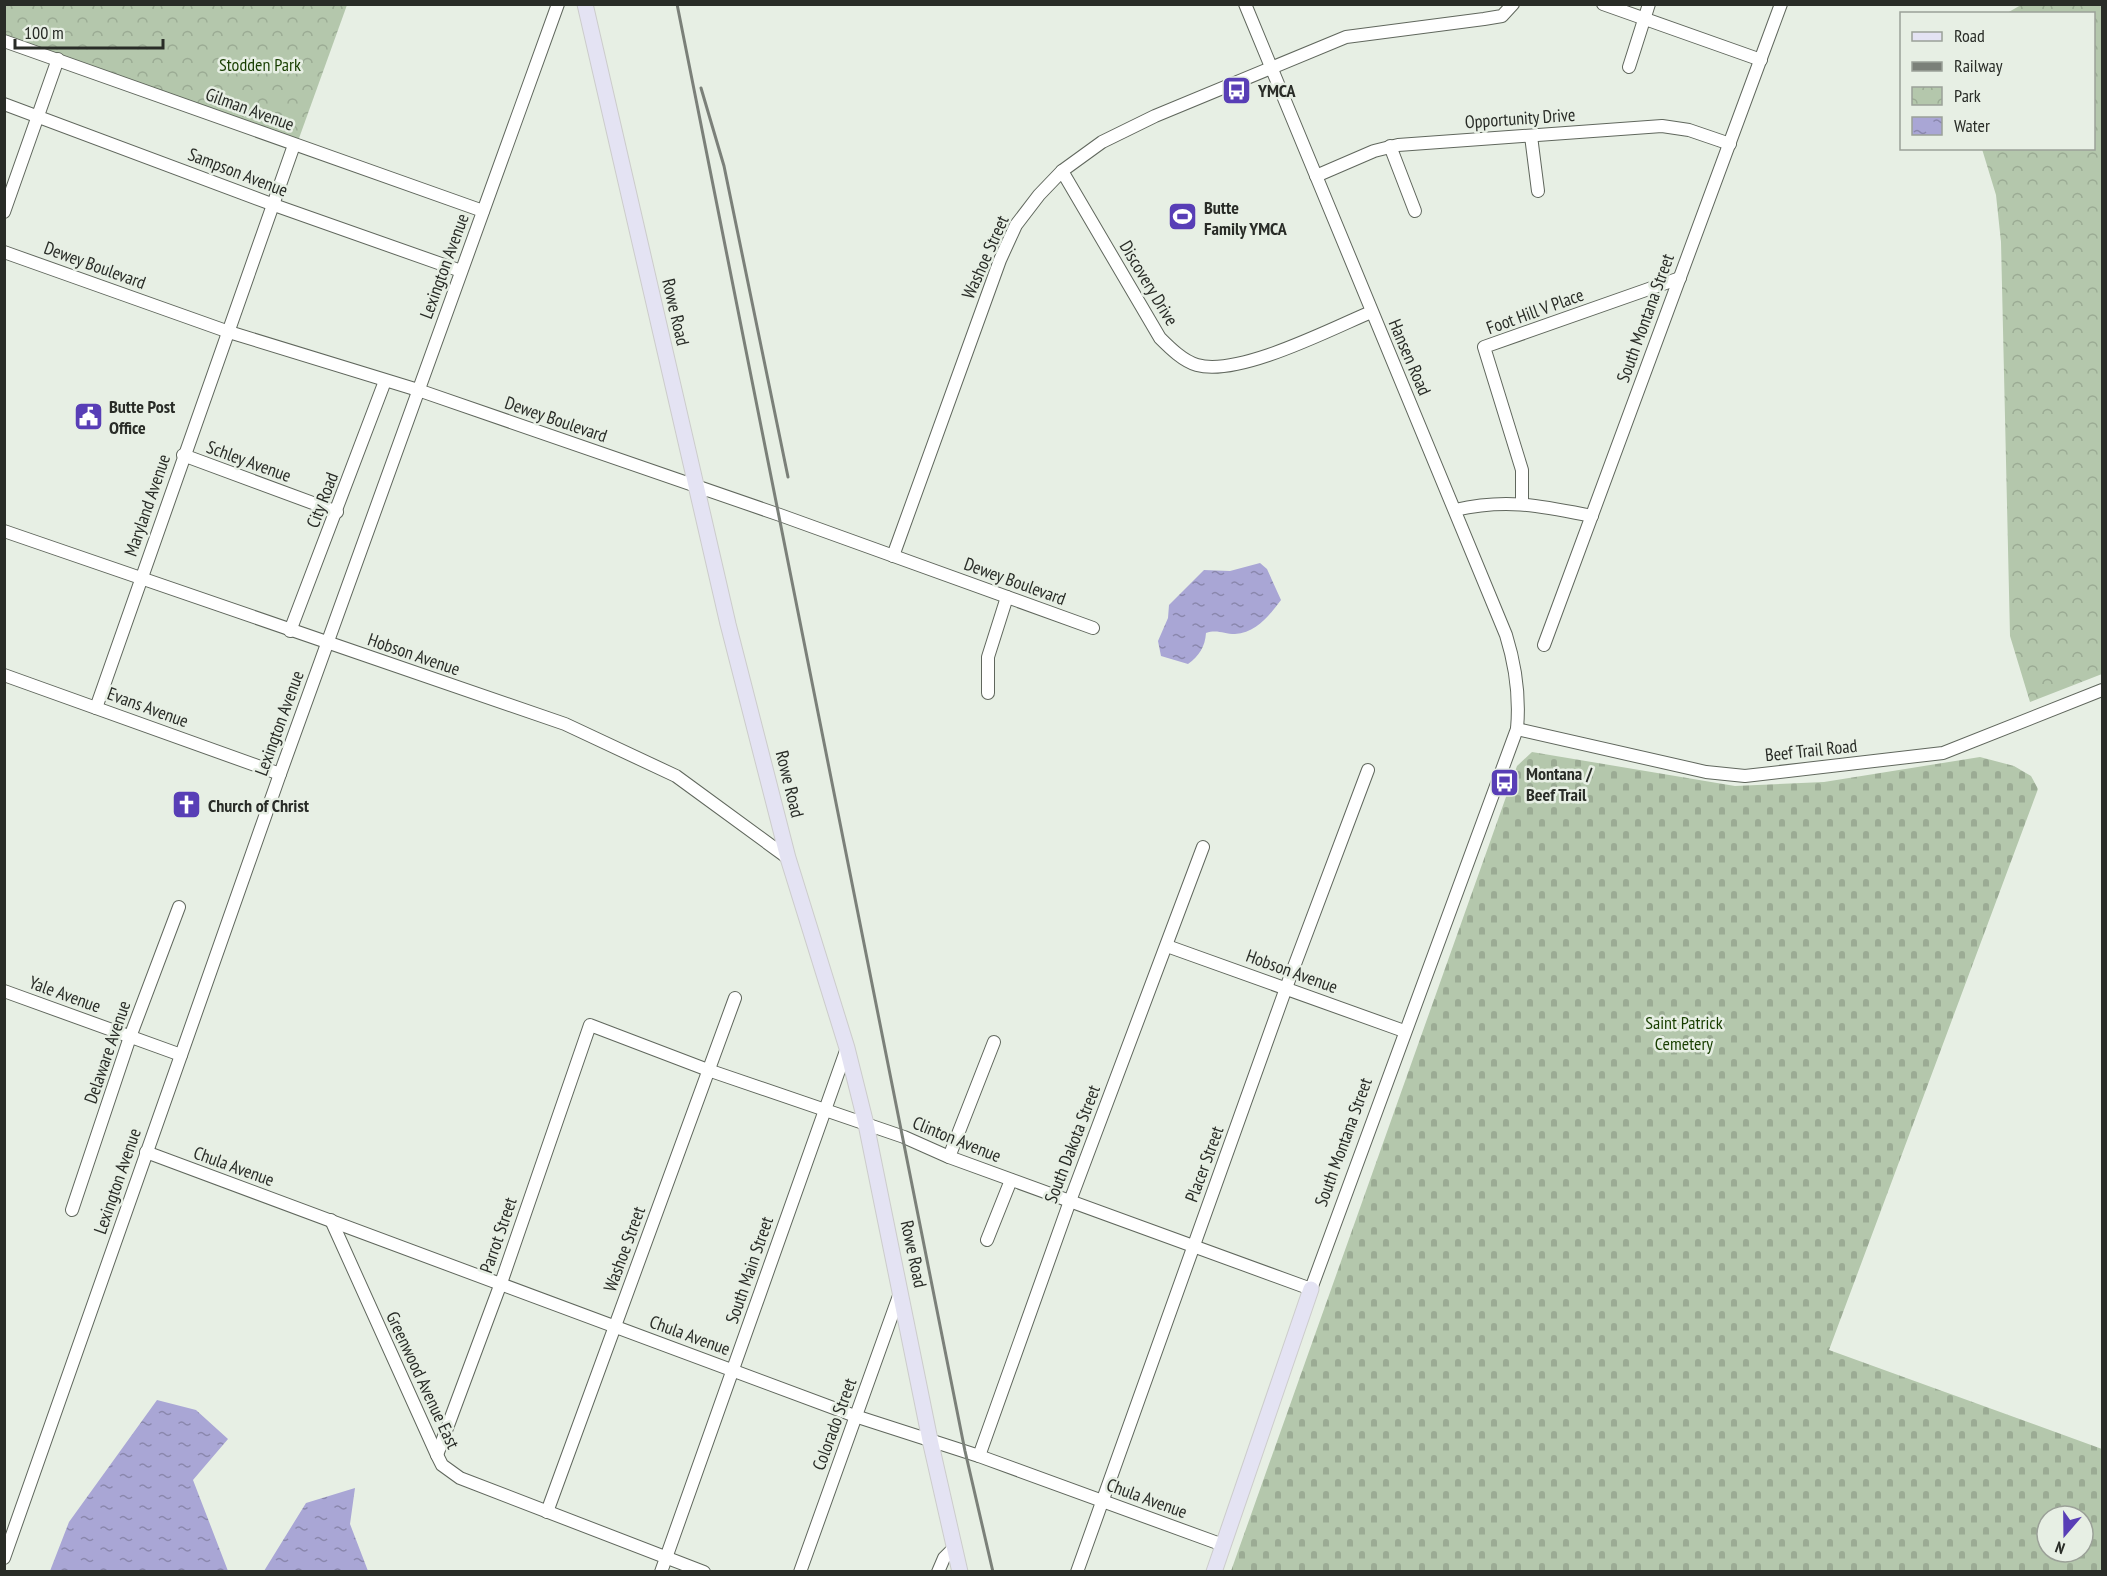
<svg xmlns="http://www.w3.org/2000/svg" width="2107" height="1576" viewBox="0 0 2107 1576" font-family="'PT Sans Narrow',sans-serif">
	<defs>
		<pattern id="cemetery-stones" width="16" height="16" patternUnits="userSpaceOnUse" patternTransform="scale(1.5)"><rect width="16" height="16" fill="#b4c7ac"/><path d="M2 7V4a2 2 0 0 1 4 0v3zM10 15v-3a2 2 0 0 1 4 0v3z" fill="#9bab94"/></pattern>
		<pattern id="park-crowns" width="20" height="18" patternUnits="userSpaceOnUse" patternTransform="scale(1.5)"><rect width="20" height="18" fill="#b4c7ac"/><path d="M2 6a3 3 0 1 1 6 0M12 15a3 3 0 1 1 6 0" fill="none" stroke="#9bab94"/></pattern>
		<pattern id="water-ripples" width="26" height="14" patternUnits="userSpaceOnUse" patternTransform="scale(1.5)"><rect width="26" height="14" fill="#a9a6d5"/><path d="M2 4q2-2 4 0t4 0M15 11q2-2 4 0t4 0" fill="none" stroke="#8a87ad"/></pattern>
	</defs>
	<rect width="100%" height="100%" fill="#e7efe4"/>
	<path fill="url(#cemetery-stones)" fill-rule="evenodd" d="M1532,752L1735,786L1824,782L1980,757L2014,766L2031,776L2038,789L1829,1350L2102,1449V1571H1231L1517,766ZM2047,1516H2083V1552H2047Z"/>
	<g fill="url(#park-crowns)">
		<polygon points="4,5 347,5 298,141 5,35"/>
		<polygon points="2021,5 2102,5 2102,674 2030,702 2010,636 2001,242 1996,195 1982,149 2094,148 2094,14 2007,13"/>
	</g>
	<g fill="url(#water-ripples)">
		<path d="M1260,563L1267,569L1281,600C1269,616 1256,633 1235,634C1224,634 1217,629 1206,633C1205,647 1199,656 1188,664L1161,656L1158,641L1168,618L1169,605L1204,570L1230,571Z"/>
		<polygon points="157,1400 196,1410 228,1439 193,1480 228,1571 50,1571 69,1522"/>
		<polygon points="355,1488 350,1524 368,1571 264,1571 306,1503"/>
	</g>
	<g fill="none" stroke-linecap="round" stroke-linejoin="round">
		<defs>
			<g id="minor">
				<polyline points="1603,4 1761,60"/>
				<polyline points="4,41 483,211"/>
				<polyline points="1629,67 1649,4"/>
				<polyline points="4,104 274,205 461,271"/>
				<polyline points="1531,136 1538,191"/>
				<polyline points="1390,146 1415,211"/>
				<path d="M1062,171L1160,338C1170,348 1183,361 1197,365C1238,377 1331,329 1371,312"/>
				<polyline points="1316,176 1374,151 1398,145 1662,126 1689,130 1730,144"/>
				<polyline points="4,212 58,59"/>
				<polyline points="4,252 229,332 418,390 780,515 1093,628"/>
				<polyline points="183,455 337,512"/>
				<polyline points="1522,503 1522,470 1484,347 1680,278"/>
				<path d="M1455,510C1507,498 1541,506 1592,516"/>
				<polyline points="4,531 565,724 676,776 788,858"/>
				<polyline points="893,556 1000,260 1016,225 1039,195 1062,171 1102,142 1155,116 1346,37 1484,19 1502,16 1513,4"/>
				<polyline points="290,631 385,381"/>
				<polyline points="1544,645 1781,4"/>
				<polyline points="4,675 280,774"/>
				<polyline points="988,693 988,657 1007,597"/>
				<polyline points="96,708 294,145"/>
				<polyline points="1517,729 1706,772 1745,776 1943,753 2102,690"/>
				<polyline points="1167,946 1404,1031"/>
				<polyline points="4,991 181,1055"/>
				<polyline points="146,1152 855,1416 979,1456 1223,1545"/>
				<polyline points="949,1157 994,1042"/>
				<polyline points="72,1210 130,1037 179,907"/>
				<polyline points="331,1220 437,1455 442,1465 460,1478 704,1572"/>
				<polyline points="987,1240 1011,1180"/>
				<path d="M437,1455L501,1283L590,1025L708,1070L904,1137L949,1157L1311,1289L1517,729C1520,696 1516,667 1506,635L1245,4"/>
				<polyline points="979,1456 1070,1201 1203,847"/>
				<polyline points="547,1512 735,998"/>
				<polyline points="4,1558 280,774 558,4"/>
				<polyline points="661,1572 847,1048"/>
				<polyline points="800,1572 900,1293"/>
				<polyline points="938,1572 944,1558 953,1549"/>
				<polyline points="1077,1572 1286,988 1368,770"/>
			</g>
			<g id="major">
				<polyline points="585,4 728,624 788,858 847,1048 866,1124 930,1440 960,1572"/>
				<polyline points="1214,1572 1311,1289"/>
			</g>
		</defs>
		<use href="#minor" stroke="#60675d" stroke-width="14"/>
		<use href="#major" stroke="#cccccb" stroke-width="17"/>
		<use href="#minor" stroke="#fff" stroke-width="12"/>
		<use href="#major" stroke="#e4e3f3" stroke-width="15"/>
		<g stroke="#7b8079" stroke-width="3">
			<polyline points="677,4 965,1451 993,1572"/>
			<polyline points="701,88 724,166 788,477"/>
		</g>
	</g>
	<defs>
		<symbol id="bus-square" viewBox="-11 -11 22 22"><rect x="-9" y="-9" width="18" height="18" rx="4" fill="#583eb6" stroke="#e7efe4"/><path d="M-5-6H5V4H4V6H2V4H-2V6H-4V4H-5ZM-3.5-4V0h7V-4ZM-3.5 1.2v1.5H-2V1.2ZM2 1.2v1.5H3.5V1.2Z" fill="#fff"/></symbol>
		<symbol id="stadium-square" viewBox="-11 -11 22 22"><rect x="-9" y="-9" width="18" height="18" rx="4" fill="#583eb6" stroke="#e7efe4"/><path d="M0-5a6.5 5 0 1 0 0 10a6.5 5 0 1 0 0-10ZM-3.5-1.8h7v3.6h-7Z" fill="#fff"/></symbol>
		<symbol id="civic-square" viewBox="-11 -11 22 22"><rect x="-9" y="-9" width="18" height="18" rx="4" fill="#583eb6" stroke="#e7efe4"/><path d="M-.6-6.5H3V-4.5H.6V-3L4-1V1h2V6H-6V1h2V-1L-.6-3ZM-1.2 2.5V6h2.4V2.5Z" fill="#fff"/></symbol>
		<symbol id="church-square" viewBox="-11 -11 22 22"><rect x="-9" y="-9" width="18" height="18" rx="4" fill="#583eb6" stroke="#e7efe4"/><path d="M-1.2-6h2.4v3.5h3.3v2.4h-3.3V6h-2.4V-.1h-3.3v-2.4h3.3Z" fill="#fff"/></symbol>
	</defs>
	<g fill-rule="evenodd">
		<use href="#bus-square" x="1220" y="74" width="33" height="33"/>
		<use href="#stadium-square" x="1166" y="200" width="33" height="33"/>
		<use href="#civic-square" x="72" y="400" width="33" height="33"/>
		<use href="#bus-square" x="1488" y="766" width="33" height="33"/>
		<use href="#church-square" x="170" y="788" width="33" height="33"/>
	</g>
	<g text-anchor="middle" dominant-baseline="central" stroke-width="5" stroke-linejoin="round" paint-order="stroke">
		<g font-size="18" fill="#183e00" stroke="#e7efe4">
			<text x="260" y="64">Stodden Park</text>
			<text x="1684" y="1022">Saint Patrick<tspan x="1684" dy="21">Cemetery</tspan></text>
		</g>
		<g font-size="18" font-weight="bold" fill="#292c27" stroke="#e7efe4" text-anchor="start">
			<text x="1258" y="90">YMCA</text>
			<text x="1204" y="207">Butte<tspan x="1204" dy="21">Family YMCA</tspan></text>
			<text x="109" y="406">Butte Post<tspan x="109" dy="21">Office</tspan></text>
			<text x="1526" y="773">Montana /<tspan x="1526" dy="21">Beef Trail</tspan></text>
			<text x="208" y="805">Church of Christ</text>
		</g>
		<g font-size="18" fill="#292c27" stroke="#e7efe4">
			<text transform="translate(250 109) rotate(20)">Gilman Avenue</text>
			<text transform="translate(1520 118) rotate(-4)">Opportunity Drive</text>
			<text transform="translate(238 172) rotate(21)">Sampson Avenue</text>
			<text transform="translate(985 257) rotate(-66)">Washoe Street</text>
			<text transform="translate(95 265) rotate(20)">Dewey Boulevard</text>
			<text transform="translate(444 266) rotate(-70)">Lexington Avenue</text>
			<text transform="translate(1149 283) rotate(59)">Discovery Drive</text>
			<text transform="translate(1535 311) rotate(-20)">Foot Hill V Place</text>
			<text transform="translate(676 312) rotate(77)">Rowe Road</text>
			<text transform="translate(1645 318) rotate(-70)">South Montana Street</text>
			<text transform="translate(1410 357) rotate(67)">Hansen Road</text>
			<text transform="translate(556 419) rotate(19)">Dewey Boulevard</text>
			<text transform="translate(249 461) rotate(20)">Schley Avenue</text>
			<text transform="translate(322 500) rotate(-69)">City Road</text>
			<text transform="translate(147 505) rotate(-71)">Maryland Avenue</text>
			<text transform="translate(1015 581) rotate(20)">Dewey Boulevard</text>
			<text transform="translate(414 654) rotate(19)">Hobson Avenue</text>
			<text transform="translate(148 707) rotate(20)">Evans Avenue</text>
			<text transform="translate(279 723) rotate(-70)">Lexington Avenue</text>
			<text transform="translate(1811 750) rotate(-6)">Beef Trail Road</text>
			<text transform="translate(790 784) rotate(76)">Rowe Road</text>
			<text transform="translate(1292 971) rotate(20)">Hobson Avenue</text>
			<text transform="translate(65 994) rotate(20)">Yale Avenue</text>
			<text transform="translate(107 1052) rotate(-71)">Delaware Avenue</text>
			<text transform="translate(957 1139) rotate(22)">Clinton Avenue</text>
			<text transform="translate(1343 1142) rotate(-70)">South Montana Street</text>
			<text transform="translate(1072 1144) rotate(-69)">South Dakota Street</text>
			<text transform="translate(1204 1164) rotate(-70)">Placer Street</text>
			<text transform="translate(234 1166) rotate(20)">Chula Avenue</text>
			<text transform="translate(117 1181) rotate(-71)">Lexington Avenue</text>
			<text transform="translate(498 1235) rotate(-71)">Parrot Street</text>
			<text transform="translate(624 1249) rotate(-70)">Washoe Street</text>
			<text transform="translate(914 1254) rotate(78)">Rowe Road</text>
			<text transform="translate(749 1270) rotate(-71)">South Main Street</text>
			<text transform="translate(690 1335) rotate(20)">Chula Avenue</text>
			<text transform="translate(423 1380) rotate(65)">Greenwood Avenue East</text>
			<text transform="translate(834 1424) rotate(-70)">Colorado Street</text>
			<text transform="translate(1147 1498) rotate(20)">Chula Avenue</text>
		</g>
	</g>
	<rect width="2107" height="1576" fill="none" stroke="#292c27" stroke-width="12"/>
	<rect x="1900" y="12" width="195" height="138" fill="#e7efe4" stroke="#9ba198" stroke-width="1.5"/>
	<rect x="1912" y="32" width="30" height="9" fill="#e4e3f3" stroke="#9ba198" stroke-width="1.5"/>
	<text x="1954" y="42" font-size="18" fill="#292c27">Road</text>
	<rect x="1912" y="62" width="30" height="9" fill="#7b8079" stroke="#9ba198" stroke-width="1.5"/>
	<text x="1954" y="72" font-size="18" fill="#292c27">Railway</text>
	<rect x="1912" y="87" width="30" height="18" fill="url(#park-crowns)" stroke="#9ba198" stroke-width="1.5"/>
	<text x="1954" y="102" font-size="18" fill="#292c27">Park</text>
	<rect x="1912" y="117" width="30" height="18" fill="url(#water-ripples)" stroke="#9ba198" stroke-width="1.5"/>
	<text x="1954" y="132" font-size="18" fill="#292c27">Water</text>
	<g transform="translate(2065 1534) rotate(200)"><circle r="28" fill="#e7efe4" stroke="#9ba198" stroke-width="1.5"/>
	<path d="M0-4.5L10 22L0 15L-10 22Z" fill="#583eb6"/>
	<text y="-9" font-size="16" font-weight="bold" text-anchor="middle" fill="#292c27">N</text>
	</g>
	<path d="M15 39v9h148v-9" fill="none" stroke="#292c27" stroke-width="3"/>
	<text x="24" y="39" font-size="18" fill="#292c27" stroke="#e7efe4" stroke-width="4.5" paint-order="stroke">100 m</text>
</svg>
